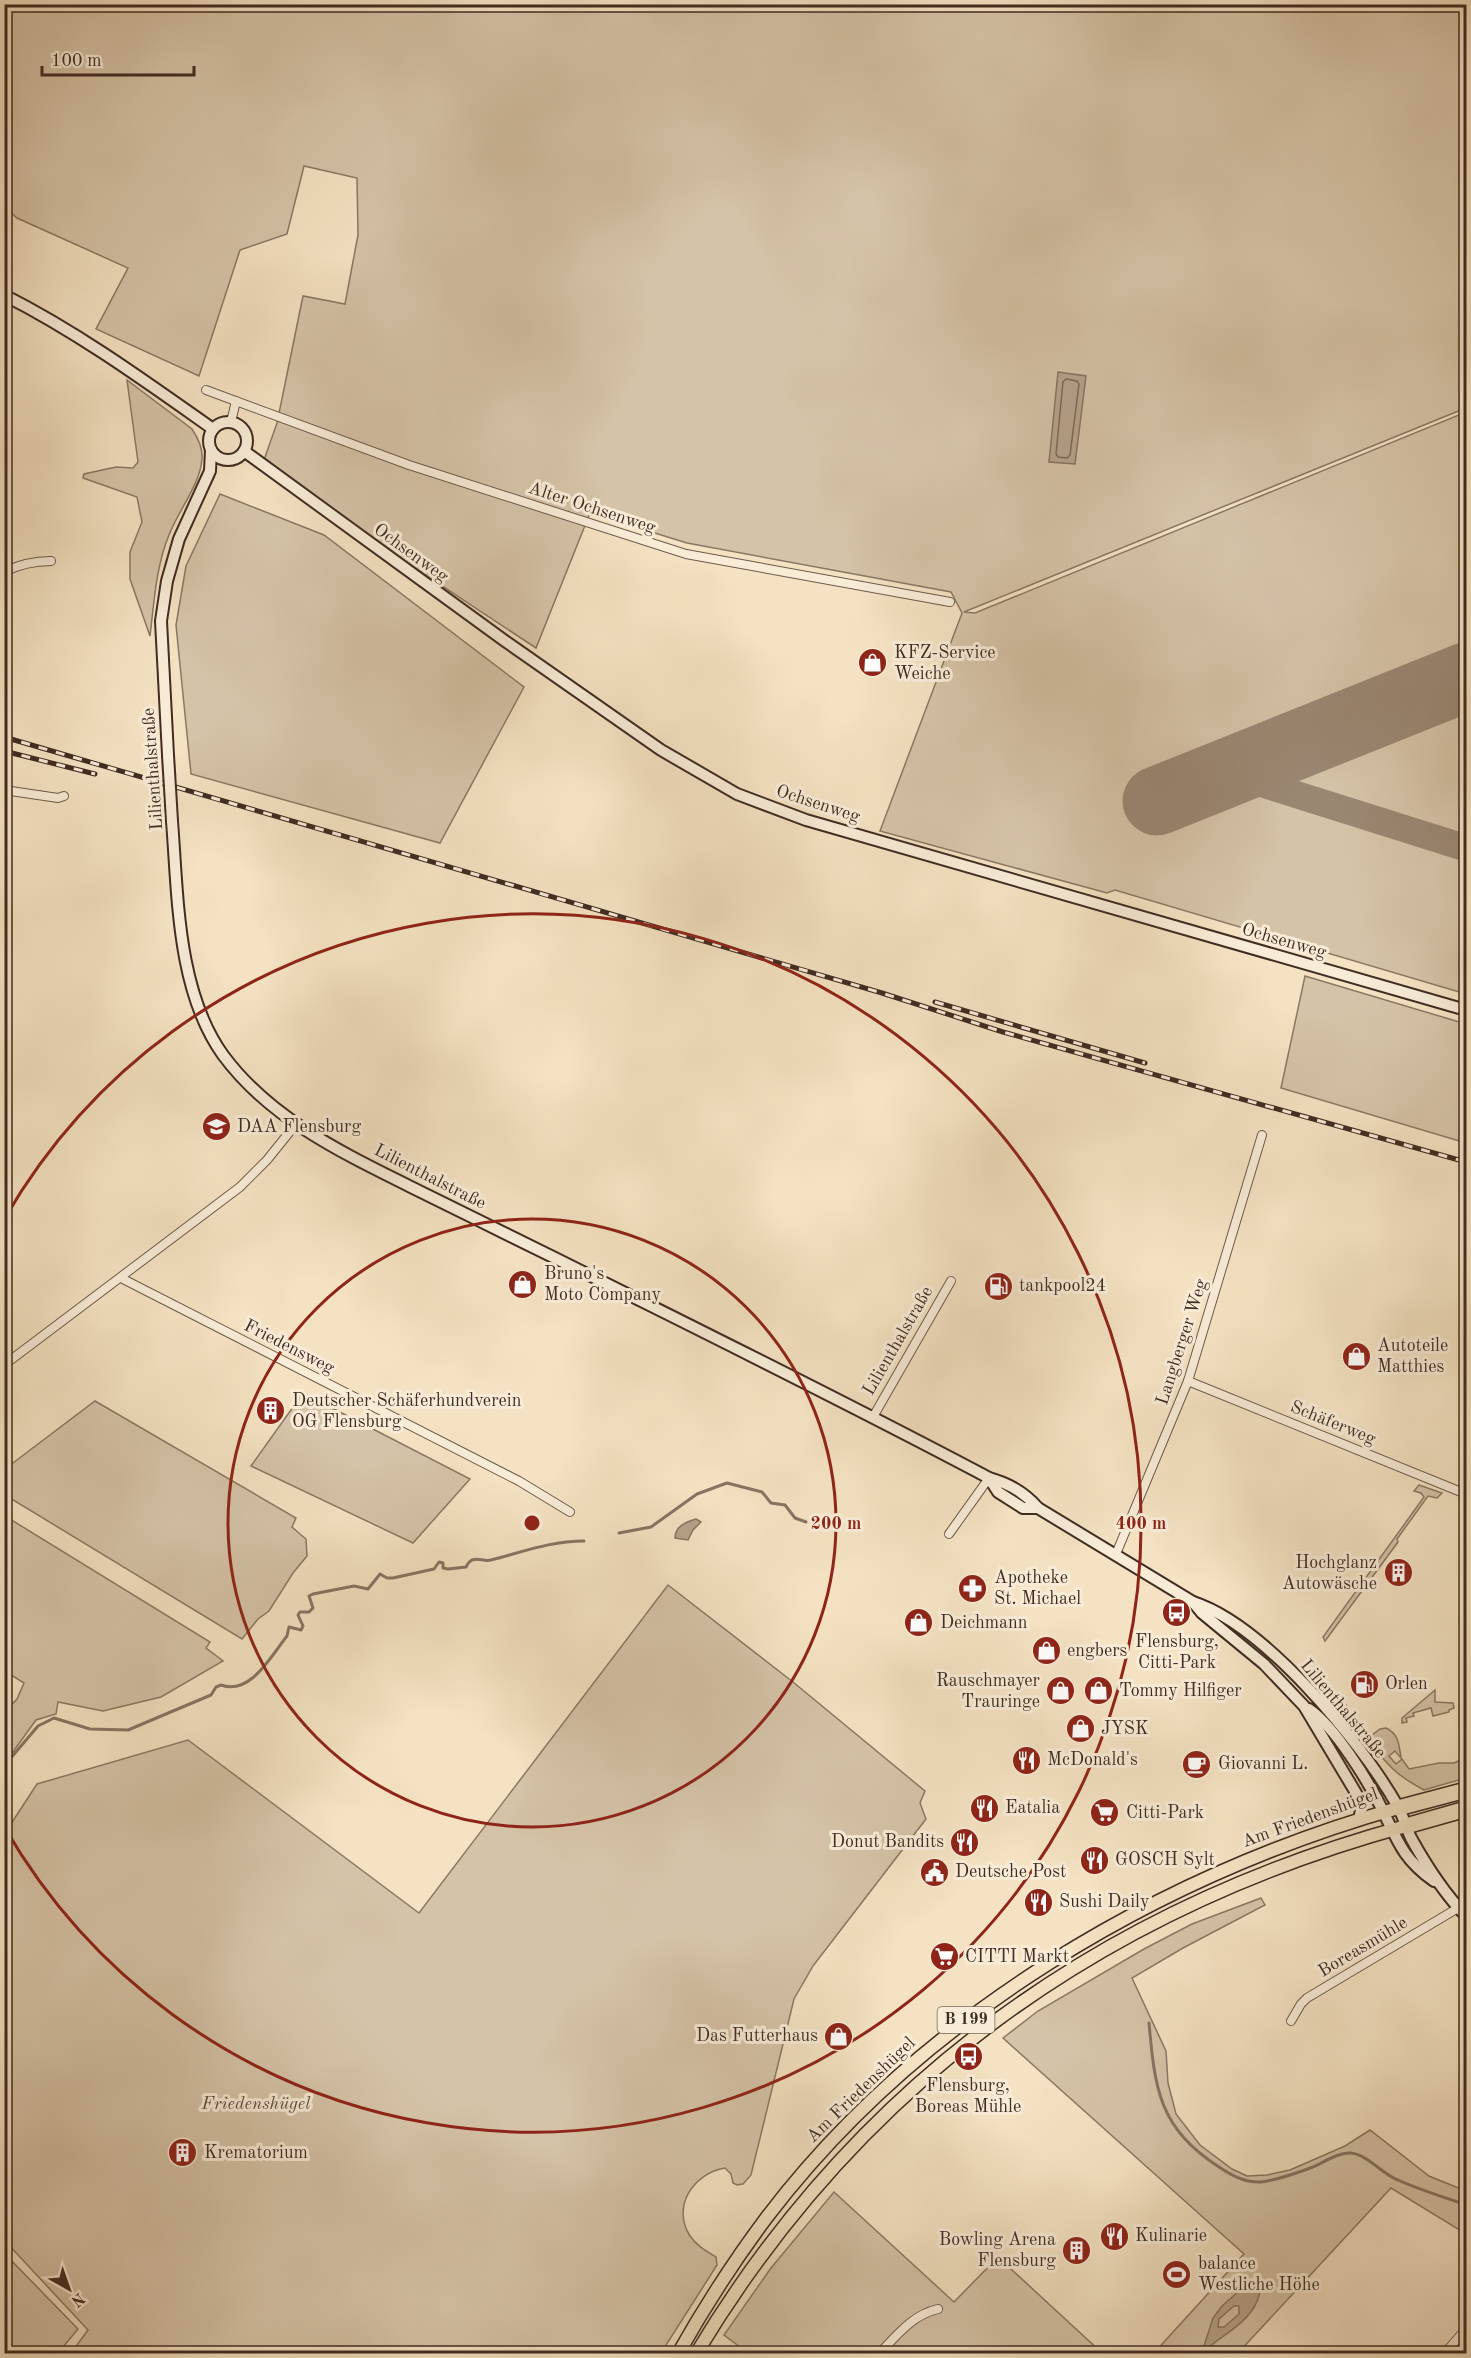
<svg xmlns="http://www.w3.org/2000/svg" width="1471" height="2358" viewBox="0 0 1471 2358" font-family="'Old Standard TT',serif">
	<rect width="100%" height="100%" fill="#f4e2c2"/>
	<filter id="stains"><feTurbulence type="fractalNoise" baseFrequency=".00333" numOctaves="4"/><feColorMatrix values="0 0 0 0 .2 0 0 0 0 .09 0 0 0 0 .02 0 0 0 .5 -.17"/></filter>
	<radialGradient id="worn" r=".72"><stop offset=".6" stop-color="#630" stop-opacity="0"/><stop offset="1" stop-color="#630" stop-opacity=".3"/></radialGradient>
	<g fill="#d5c3a7" stroke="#8a7864" stroke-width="1.5">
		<polygon points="4,5 1466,5 1466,408 964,612 975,613 1466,412 1466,994 1115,890 1107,893 880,831 962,613 951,592 687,543 590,513 536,648 412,566 264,460 277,423 303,296 345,304 358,235 357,178 304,166 287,234 240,250 199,376 96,329 128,268 17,218 5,207"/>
		<path d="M127,380L192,429C198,438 203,448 202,459C200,485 178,511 169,535C156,566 154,603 150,636L130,579V552L142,522L137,497L83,478L84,474L116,467L133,468L138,462Z"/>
		<polygon points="220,494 324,535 524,687 440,843 191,774 176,625 186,566"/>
		<polygon points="1305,976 1466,1024 1466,1143 1281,1088"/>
		<polygon points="303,1393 470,1479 413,1543 251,1466"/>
		<polygon points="95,1401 296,1518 292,1527 306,1539 307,1556 293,1573 269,1611 258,1619 242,1639 5,1495 5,1469"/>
		<polygon points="1419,1485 1442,1493 1437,1498 1428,1496 1397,1539 1398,1542 1325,1641 1323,1637 1424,1497 1421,1493 1414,1491"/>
		<polygon points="5,1516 210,1642 206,1648 223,1661 161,1697 103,1711 58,1702 56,1714 36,1720 5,1763 5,1712 17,1699 24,1683 5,1671"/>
		<path d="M668,1585L793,1682L925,1791L920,1803L926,1819L813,1966L794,1999L751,2175L743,2184L737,2185L733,2183L731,2174L725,2168C694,2173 671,2206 690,2236C697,2246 706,2251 716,2257L717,2265L661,2353H71L88,2330L5,2241V1833L37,1784L188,1740L419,1913Z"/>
		<polygon points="1318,1673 1355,1715 1355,1725 1314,1676"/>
		<polygon points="1435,1690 1435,1702 1453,1703 1454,1708 1449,1710 1449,1712 1433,1716 1431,1708 1413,1713 1414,1716 1406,1718 1407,1722 1402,1723 1402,1718"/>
		<path d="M1386,1728C1399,1734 1399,1745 1401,1758L1395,1751L1389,1756L1396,1764L1402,1759L1409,1769L1439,1763H1454L1465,1758L1464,1747H1466V1778L1424,1790C1394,1774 1388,1765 1367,1739L1380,1729Z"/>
		<polygon points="1261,1898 1265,1905 1183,1948 1132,1978 1166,2051 1168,2083 1176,2114 1200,2145 1232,2169 1247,2176 1267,2175 1290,2170 1345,2146 1370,2130 1429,2176 1466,2191 1466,2234 1391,2188 1238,2353 1154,2353 1244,2254 1003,2038 1038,2011 1144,1949 1192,1924"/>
		<polygon points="834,2192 954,2302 998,2257 1102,2353 748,2353 724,2335 771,2268"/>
		<polygon points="4,2253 78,2329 58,2353 5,2353"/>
	</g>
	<g fill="#b7a48c" stroke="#877462" stroke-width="1.5" fill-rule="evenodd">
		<polygon points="1058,372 1086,376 1075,464 1049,462"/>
		<path d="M696,1519L701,1522L693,1530L688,1540L675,1538C675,1526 686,1522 696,1519Z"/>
		<path d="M1246,2285L1256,2286L1260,2292C1254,2320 1228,2331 1208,2348L1204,2346L1213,2318L1222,2306ZM1234,2306H1239V2314L1224,2327H1218L1219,2319Z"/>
	</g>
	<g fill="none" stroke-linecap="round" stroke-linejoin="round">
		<polygon stroke="#7c6857" stroke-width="1.5" points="1066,379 1077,381 1079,384 1070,455 1067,458 1058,457 1056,454 1063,382"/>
		<g stroke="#877462" stroke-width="3">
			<polyline points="619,1533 651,1527 697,1494 727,1483 762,1492 771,1503 785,1505 795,1518 806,1522"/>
			<path d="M4,1766L38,1726L54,1718L90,1729L128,1730L211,1695L216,1687L221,1685C250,1696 271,1656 287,1636L289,1627L301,1630L303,1626L298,1615L300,1612H309L313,1608L309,1596L313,1594L354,1586L368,1589L380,1574L387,1578H393L434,1569L439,1562L443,1563V1568L448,1569L466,1567C467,1565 470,1561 472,1560C479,1557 484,1562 491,1560C523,1552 550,1541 584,1541"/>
			<path d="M1149,2023C1155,2090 1159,2128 1219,2167C1231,2175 1245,2183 1261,2182C1278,2180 1297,2173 1313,2167C1324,2162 1339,2152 1351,2153C1368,2155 1382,2174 1398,2180C1420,2190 1444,2197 1466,2205"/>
		</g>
		<polyline stroke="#9a8772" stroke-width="27" points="1228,773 1466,848"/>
		<polyline stroke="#9a8772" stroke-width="69" points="1157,801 1466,677"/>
		<defs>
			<g id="street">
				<polyline points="206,390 409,465 686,554 950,602"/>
				<polyline points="231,422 236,401"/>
				<path d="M4,572C20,564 33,561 51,561"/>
				<polyline points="4,790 58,798 64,796"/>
				<polyline points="121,1278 519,1481 570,1512"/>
				<polyline points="4,1365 240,1187 267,1160 296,1124"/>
				<polyline points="1188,1381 1466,1494"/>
				<polyline points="873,1417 951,1281"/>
				<polyline points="949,1534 989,1478"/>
				<polyline points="1116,1554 1188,1381 1262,1135"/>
				<polyline points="1291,2021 1301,2004 1307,1998 1458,1908"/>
				<path d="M879,2354C897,2335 912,2315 938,2309"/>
				<polyline points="1444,2354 1466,2329"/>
			</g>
			<g id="secondary">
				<path d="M4,295C79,333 145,381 213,429"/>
				<circle cx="228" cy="441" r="19"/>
				<polyline points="244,451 505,641 661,750 737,794 806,820 1466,1010"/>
				<polyline points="168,755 161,621 167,581 179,539 210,471 211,450"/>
				<path d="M172,821C178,897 177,991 223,1055C271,1120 345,1154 415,1189C462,1212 510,1236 557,1259C701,1331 846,1402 989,1478C1008,1483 1025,1493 1038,1508L1193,1602C1264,1625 1360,1740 1397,1805C1403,1815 1406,1828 1411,1838C1427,1867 1444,1893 1466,1916"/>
				<polyline points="989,1478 998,1492 1023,1508 1038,1508"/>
				<polyline points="1193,1602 1202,1613 1264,1664 1304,1706 1356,1793 1361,1810 1359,1820"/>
				<path d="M1309,1709C1335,1727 1369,1782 1383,1811C1398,1842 1404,1860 1434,1881"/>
			</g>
			<g id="primary">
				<path d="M678,2354C705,2306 734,2261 767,2217C920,2016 1158,1876 1398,1808"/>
				<path d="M696,2354C859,2082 1102,1909 1406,1826"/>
			</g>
			<g id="highway">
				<polyline points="1398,1808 1466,1790"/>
				<polyline points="1406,1826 1466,1809"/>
			</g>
		</defs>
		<use href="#street" stroke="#6d5a4a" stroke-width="10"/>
		<use href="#secondary" stroke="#402c22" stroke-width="14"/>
		<use href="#primary" stroke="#402c22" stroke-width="15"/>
		<use href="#highway" stroke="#402c22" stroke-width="18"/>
		<use href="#street" stroke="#f8ecd7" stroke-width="8"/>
		<use href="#secondary" stroke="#f8ecd7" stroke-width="10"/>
		<use href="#primary" stroke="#f4e2c2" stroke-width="12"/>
		<use href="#highway" stroke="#f4e2c2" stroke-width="15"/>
		<defs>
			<g id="rail">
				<polyline points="4,737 882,993 1003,1032 1466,1162"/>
				<polyline points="4,751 95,774"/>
				<polyline points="935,1002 1145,1063"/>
			</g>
		</defs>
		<use href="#rail" stroke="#402c22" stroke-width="5"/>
		<use href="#rail" stroke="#f8ecd7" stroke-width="3" stroke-dasharray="9" stroke-linecap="butt"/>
		<defs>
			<polyline id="secondary-bridge" points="168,755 172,821"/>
		</defs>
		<use href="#secondary-bridge" stroke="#402c22" stroke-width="14" stroke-linecap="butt"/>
		<use href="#secondary-bridge" stroke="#f8ecd7" stroke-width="10"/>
	</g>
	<g fill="none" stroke="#8f2418" stroke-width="3">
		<circle cx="532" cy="1523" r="304"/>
		<path d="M5 1218A609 609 0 1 1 5 1828"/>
	</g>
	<defs>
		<symbol id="shop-disc" viewBox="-11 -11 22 22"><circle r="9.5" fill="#8f2418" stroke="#f8ecd7"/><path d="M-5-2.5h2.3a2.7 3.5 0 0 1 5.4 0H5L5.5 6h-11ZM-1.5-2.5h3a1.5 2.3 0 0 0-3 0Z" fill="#fff"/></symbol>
		<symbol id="school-disc" viewBox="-11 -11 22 22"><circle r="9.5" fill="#8f2418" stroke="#f8ecd7"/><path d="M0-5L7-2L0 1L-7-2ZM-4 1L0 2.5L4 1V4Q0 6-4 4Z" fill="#fff"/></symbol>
		<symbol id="fuel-disc" viewBox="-11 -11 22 22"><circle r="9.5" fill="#8f2418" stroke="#f8ecd7"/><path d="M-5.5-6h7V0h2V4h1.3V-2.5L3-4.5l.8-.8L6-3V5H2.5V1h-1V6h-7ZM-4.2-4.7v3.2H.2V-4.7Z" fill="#fff"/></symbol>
		<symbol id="building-disc" viewBox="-11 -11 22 22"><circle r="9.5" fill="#8f2418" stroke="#f8ecd7"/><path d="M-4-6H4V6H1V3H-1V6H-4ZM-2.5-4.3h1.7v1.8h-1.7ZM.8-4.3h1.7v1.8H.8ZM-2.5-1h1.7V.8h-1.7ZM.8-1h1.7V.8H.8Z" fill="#fff"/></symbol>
		<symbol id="pharmacy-disc" viewBox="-11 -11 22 22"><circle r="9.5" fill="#8f2418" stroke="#f8ecd7"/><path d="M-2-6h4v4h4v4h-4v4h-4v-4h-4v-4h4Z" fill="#fff"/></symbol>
		<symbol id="bus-disc" viewBox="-11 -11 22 22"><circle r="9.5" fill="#8f2418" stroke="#f8ecd7"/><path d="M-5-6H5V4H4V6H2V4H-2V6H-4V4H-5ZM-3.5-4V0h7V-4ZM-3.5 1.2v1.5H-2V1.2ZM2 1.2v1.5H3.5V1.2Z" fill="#fff"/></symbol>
		<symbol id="restaurant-disc" viewBox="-11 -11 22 22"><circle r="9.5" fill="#8f2418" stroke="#f8ecd7"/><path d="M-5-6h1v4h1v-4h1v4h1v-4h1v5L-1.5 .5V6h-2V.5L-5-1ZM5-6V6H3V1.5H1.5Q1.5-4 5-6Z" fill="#fff"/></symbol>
		<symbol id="cafe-disc" viewBox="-11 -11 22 22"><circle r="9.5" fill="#8f2418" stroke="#f8ecd7"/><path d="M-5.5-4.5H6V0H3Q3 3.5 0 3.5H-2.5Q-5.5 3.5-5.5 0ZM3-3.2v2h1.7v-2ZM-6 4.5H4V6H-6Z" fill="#fff"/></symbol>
		<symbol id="supermarket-disc" viewBox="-11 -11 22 22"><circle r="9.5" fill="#8f2418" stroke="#f8ecd7"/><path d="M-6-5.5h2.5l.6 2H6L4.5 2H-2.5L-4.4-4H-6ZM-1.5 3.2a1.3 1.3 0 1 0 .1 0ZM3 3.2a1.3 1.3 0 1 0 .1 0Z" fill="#fff"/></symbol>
		<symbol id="civic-disc" viewBox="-11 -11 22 22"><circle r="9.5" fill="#8f2418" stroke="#f8ecd7"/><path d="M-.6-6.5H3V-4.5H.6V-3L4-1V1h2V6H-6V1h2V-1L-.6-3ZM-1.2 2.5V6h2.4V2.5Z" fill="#fff"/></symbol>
		<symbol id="stadium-disc" viewBox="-11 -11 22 22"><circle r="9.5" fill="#8f2418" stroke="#f8ecd7"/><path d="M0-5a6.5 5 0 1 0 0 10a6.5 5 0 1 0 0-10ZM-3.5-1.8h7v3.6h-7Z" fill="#fff"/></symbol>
	</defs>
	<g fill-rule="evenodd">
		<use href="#shop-disc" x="856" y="646" width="33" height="33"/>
		<use href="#school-disc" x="200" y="1110" width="33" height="33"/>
		<use href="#shop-disc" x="506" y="1268" width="33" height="33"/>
		<use href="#fuel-disc" x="982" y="1270" width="33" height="33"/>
		<use href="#shop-disc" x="1340" y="1340" width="33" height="33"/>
		<use href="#building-disc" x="254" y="1394" width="33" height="33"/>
		<use href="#building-disc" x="1382" y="1556" width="33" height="33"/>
		<use href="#pharmacy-disc" x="956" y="1572" width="33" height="33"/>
		<use href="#bus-disc" x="1160" y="1596" width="33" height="33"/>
		<use href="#shop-disc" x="902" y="1606" width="33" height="33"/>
		<use href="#shop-disc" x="1030" y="1634" width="33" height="33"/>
		<use href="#fuel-disc" x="1348" y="1668" width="33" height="33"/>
		<use href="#shop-disc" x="1044" y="1674" width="33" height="33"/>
		<use href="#shop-disc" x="1082" y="1674" width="33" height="33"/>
		<use href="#shop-disc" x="1064" y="1712" width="33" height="33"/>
		<use href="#restaurant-disc" x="1010" y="1744" width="33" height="33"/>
		<use href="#cafe-disc" x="1180" y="1748" width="33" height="33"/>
		<use href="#restaurant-disc" x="968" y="1792" width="33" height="33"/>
		<use href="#supermarket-disc" x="1088" y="1796" width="33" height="33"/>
		<use href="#restaurant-disc" x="948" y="1826" width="33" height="33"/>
		<use href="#restaurant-disc" x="1078" y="1844" width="33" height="33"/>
		<use href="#civic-disc" x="918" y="1856" width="33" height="33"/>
		<use href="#restaurant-disc" x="1022" y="1886" width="33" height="33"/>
		<use href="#supermarket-disc" x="928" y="1940" width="33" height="33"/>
		<use href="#shop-disc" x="822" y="2020" width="33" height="33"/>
		<use href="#bus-disc" x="952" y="2040" width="33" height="33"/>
		<use href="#building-disc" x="166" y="2136" width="33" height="33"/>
		<use href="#restaurant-disc" x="1098" y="2220" width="33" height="33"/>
		<use href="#building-disc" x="1060" y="2234" width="33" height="33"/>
		<use href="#stadium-disc" x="1160" y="2258" width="33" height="33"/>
	</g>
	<g text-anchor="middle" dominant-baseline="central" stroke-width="6" stroke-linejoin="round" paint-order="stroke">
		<rect fill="#f8ecd7" stroke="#776658" stroke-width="1.5" x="937.5" y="2007" width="57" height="26" rx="4.5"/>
		<g font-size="16" font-weight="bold" fill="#402c22">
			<text x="966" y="2020">B 199</text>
		</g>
		<g font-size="18" fill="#402c22" stroke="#f8ecd7">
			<text transform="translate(592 508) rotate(18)">Alter Ochsenweg</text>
			<text transform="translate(411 553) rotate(36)">Ochsenweg</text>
			<text transform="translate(153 769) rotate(-94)">Lilienthalstraße</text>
			<text transform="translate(818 804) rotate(18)">Ochsenweg</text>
			<text transform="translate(1284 941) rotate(16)">Ochsenweg</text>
			<text transform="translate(430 1177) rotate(27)">Lilienthalstraße</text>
			<text transform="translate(898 1341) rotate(-60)">Lilienthalstraße</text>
			<text transform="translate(1182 1342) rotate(-72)">Langberger Weg</text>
			<text transform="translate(289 1347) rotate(27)">Friedensweg</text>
			<text transform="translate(1333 1423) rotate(22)">Schäferweg</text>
			<text transform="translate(1343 1709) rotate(50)">Lilienthalstraße</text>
			<text transform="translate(1310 1818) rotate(-20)">Am Friedenshügel</text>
			<text transform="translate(1363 1947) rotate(-31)">Boreasmühle</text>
			<text transform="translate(861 2090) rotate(-44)">Am Friedenshügel</text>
		</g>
		<g font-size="18" fill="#402c22" stroke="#f8ecd7" text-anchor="start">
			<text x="894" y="653">KFZ-Service<tspan x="894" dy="21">Weiche</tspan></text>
			<text x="237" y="1127">DAA Flensburg</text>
			<text x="544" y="1274">Bruno's<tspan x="544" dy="21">Moto Company</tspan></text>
			<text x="1019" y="1286">tankpool24</text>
			<text x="1377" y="1346">Autoteile<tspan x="1377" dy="21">Matthies</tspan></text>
			<text x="292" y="1401">Deutscher Schäferhundverein<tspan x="292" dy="21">OG Flensburg</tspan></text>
			<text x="1377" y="1563" text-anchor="end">Hochglanz<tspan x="1377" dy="21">Autowäsche</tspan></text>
			<text x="994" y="1578">Apotheke<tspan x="994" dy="21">St. Michael</tspan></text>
			<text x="940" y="1623">Deichmann</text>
			<text x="1177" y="1642" text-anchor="middle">Flensburg,<tspan x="1177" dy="21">Citti-Park</tspan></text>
			<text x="1067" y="1651">engbers</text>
			<text x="1040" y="1681" text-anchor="end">Rauschmayer<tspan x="1040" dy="21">Trauringe</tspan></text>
			<text x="1385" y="1684">Orlen</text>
			<text x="1119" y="1691">Tommy Hilfiger</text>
			<text x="1101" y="1729">JYSK</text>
			<text x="1047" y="1760">McDonald's</text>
			<text x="1218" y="1764">Giovanni L.</text>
			<text x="1005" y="1808">Eatalia</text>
			<text x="1126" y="1813">Citti-Park</text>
			<text x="944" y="1842" text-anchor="end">Donut Bandits</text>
			<text x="1115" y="1860">GOSCH Sylt</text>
			<text x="955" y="1872">Deutsche Post</text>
			<text x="1059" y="1902">Sushi Daily</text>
			<text x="965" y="1957">CITTI Markt</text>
			<text x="818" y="2036" text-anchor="end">Das Futterhaus</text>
			<text x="968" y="2086" text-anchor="middle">Flensburg,<tspan x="968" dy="21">Boreas Mühle</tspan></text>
			<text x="204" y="2153">Krematorium</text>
			<text x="1135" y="2236">Kulinarie</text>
			<text x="1056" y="2240" text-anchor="end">Bowling Arena<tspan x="1056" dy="21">Flensburg</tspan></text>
			<text x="1198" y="2264">balance<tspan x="1198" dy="21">Westliche Höhe</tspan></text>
		</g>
		<g font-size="18" font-style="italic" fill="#5e4a3d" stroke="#f8ecd7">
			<text x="256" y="2104">Friedenshügel</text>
		</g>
	</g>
	<circle cx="532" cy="1523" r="9" fill="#8f2418" stroke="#f8ecd7" stroke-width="3"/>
	<g font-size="18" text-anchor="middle" font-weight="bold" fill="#8f2418" stroke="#f8ecd7" stroke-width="6" stroke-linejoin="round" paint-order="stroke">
		<text x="836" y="1529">200 m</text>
		<text x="1141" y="1529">400 m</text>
	</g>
	<rect width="1471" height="2358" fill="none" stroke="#f4e2c2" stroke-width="24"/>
	<rect x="6" y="6" width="1459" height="2346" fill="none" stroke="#402c22" stroke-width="3"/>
	<rect x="12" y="12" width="1447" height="2334" fill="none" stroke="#402c22" stroke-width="1.5"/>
	<g transform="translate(69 2289) rotate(140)" stroke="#f8ecd7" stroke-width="4.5" paint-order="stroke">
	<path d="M0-4.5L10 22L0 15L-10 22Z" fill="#402c22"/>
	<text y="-9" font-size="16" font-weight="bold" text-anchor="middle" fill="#402c22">N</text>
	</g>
	<path d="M42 66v9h152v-9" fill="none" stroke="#402c22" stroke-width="3"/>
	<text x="51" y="66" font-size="18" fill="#402c22" stroke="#f8ecd7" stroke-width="4.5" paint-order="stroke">100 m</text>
	<rect width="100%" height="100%" filter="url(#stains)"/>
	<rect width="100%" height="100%" fill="url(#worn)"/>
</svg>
